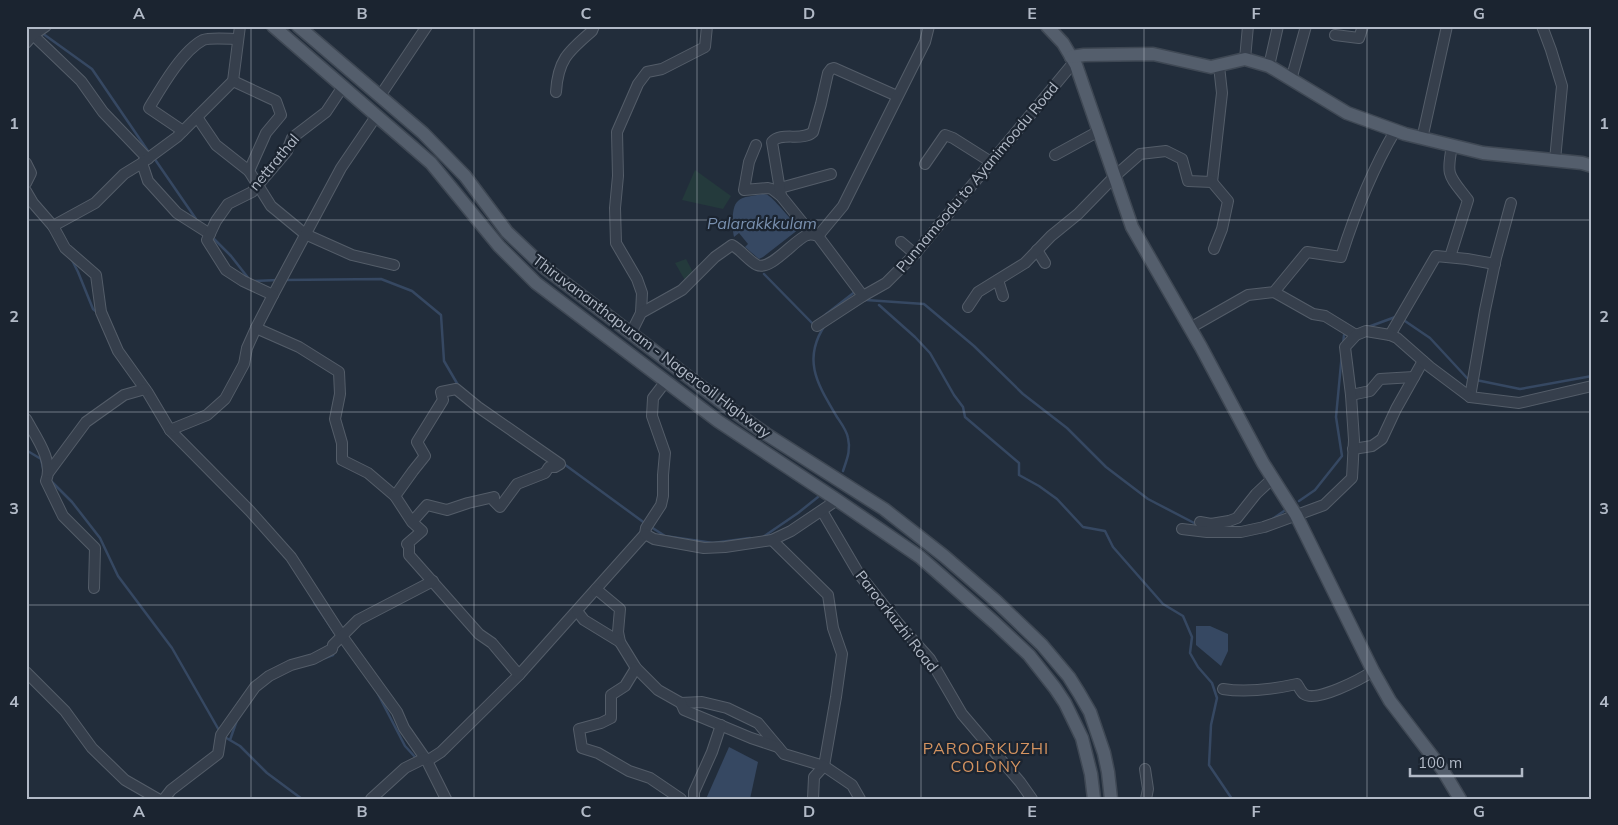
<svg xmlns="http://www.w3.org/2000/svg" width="1618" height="825" viewBox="0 0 1618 825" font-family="Mulish,sans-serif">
	<rect width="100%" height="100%" fill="#222d3b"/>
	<g fill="#243a3c">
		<polygon points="695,170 731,196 723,209 682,200"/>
		<polygon points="686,259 694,274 686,282 675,263"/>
	</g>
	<g fill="#364862">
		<path d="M762,194C765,194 767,194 769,196C773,198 797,226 799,229L763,257L759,259L745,247L748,244L739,233L734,237C732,229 731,206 738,201C743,196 754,196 762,194Z"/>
		<polygon points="1196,626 1210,626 1228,634 1228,651 1221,666 1196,645"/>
		<polygon points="729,747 758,762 750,799 706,799"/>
	</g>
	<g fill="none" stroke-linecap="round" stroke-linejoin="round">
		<g stroke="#364862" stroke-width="2.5">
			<polyline points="42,33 92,69 150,154"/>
			<polyline points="154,158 196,219"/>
			<polyline points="211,236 231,256 249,279"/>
			<polyline points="71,258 78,272 93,309 98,313"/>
			<polyline points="764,274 813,324 815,323"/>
			<polyline points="283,280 381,279 412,291 441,315 444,361 458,385"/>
			<polyline points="253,281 278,280"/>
			<polyline points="866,300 924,304 974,346 1023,394 1067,428 1106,467 1148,499 1198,525"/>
			<polyline points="879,305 915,337 930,353 954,395 963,407 965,417 1019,463 1019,475 1039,486 1057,499 1083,527 1105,531 1113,547 1163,604 1183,616 1192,637 1190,653 1198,667 1212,683 1217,698 1211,725 1209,765 1232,799"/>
			<polyline points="825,315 856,291"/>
			<polyline points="1402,319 1430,338 1467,378 1471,379"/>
			<path d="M825,325C801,361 819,386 837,417C841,423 847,431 848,438C851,450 847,459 843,471"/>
			<polyline points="1368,327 1398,316"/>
			<polyline points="1343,345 1344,335 1348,334"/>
			<polyline points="1476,380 1520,389 1592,376"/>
			<polyline points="26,450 41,459 43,468"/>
			<polyline points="564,464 646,524"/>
			<polyline points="51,481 72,502 100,538 118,576 172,648 220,732"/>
			<polyline points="1299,501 1315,490 1342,456 1336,417 1342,353"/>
			<polyline points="1271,520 1287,509"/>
			<polyline points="651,527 665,536 713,543 750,538"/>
			<polyline points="763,537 798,513 818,497"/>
			<polyline points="314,602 336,635"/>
			<polyline points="325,658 333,655 334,652"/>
			<polyline points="377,692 405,746 416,758"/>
			<polyline points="223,736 240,746 267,773 302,799"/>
			<polyline points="230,740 237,720"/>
		</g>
		<defs>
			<g id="minor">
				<polyline points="31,26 33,35 81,81 103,112 148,159"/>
				<polyline points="1542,26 1551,50 1562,86 1555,160"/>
				<polyline points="1335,35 1359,38 1363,26"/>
				<polyline points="26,43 33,35 46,26"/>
				<polyline points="1245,59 1248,26"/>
				<polyline points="1269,66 1278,26"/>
				<polyline points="1291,80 1306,26"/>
				<polyline points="233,81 276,101 281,115 266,133 249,171"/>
				<path d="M556,92C558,59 569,51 592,31L594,26"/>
				<polyline points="380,96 427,26"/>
				<polyline points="197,117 216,145 249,171 271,206 305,234 352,255 394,265"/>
				<path d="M183,131L149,108C161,88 182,51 203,40C210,37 230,39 238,39"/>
				<polyline points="1422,139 1447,26"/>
				<polyline points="756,145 749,162 744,190 768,188 772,189 781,196 806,227 808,231 807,235"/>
				<polyline points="1055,155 1099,131"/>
				<polyline points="143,162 177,137 233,81 240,26"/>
				<polyline points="26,163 31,173 26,183"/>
				<polyline points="925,164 945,135 953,138 991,162"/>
				<polyline points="1212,182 1222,93 1219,66"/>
				<polyline points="780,188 831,174"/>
				<polyline points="26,191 33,203 53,226 65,248 96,275 101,312 118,351 148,393 170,430 250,511 291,557 342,636 397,712 404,728 427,761 441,752 519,675 645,534 646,528 661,505 663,496 663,475 665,453 652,416 653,398 666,381"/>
				<path d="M781,196L772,142C781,131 802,142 813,132L821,104L828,73L831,69L834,68L897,96"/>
				<polyline points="53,226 95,203 124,174 142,163 148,181 177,213 210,234"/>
				<polyline points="818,236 843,206 925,42 929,26"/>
				<polyline points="901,242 915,254"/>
				<polyline points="1037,250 1045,263"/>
				<path d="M1450,257L1468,200C1449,175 1446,177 1452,146"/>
				<polyline points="998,280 1003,296"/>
				<polyline points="1274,292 1313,314 1325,316 1356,335"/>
				<polyline points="273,295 341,168 377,115"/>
				<polyline points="968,307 978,292 1025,263 1051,236 1078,214 1115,176 1140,154 1166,151 1182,159 1188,181 1212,182 1228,201 1222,229 1214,249"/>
				<polyline points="641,313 642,293 637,279 616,243 615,208 618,176 617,132 638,84 647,72 662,69 705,47 707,26"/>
				<polyline points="817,326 863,296"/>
				<polyline points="256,328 299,347 339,372 340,394 335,419 342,443 342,460 368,473 395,496"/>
				<path d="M1190,328L1248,295L1274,292L1307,252L1341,257C1355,213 1372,170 1395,131"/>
				<path d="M631,333L641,313L682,290L715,257L732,245C741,250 749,261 757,265C771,271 794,240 807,235C810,234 815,235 818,236L863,296L886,283L915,254L1074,62"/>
				<polyline points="1390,335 1436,256 1467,259 1495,264"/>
				<polyline points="1351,395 1370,391 1380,379 1414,377"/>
				<polyline points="1470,397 1485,310 1496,258 1511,203"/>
				<path d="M26,419C36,437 54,461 46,481L63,516L95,548L94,588"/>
				<polyline points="170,430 207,415 225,399 244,364 247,348 256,328 273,295 243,281 226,270 207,240 216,221 228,204 252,192 287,151 292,138 326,112 340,91 341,86"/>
				<polyline points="1353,449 1372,446 1382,439 1396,409 1423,361"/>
				<polyline points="49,472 86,422 124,395 145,389"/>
				<polyline points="822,511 859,574 897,622 930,659 962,714 1020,782 1032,799"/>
				<polyline points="412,522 427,505 447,510 468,503 494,497 494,501 500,507 517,484 545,473 549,467 555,467 560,464 478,407 456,389 441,392 443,400 417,442 425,456 413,471 395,496 412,522 422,531 407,544 409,546 409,555 479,634 492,643 519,675"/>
				<polyline points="1200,522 1211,524 1229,521 1237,518 1256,494 1273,478"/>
				<polyline points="1182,529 1207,532 1241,532 1264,527 1324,505 1352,478 1354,440 1351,395 1345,347 1356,335 1366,331 1390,335 1397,338 1430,367 1470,397 1519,403 1592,386"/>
				<polyline points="645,534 654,539 704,548 725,547 772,540 791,531 837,500"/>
				<polyline points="772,540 828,595 833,628 842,654 836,697 824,766 814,777 813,799"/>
				<polyline points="596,589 620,609 618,632 620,642 636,668 658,690 681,703 702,702 727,708 758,723 784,754 824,766 852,785 860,799"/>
				<polyline points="577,611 584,620 620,642"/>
				<polyline points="636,668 625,686 611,695 611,718 601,723 579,729 582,748 598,753 629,771 650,778 681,799"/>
				<polyline points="26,672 65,711 92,748 125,780 158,799"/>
				<path d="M1223,689C1247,693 1274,689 1297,684C1299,687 1301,692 1304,694C1316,703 1361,679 1373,671"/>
				<polyline points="681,703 684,710 751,738 778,747"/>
				<polyline points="427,761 446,799"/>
				<polyline points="1145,769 1148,789 1146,799"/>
				<polyline points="164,799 171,790 218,754 221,735 255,687 269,676 291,665 313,659 332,649 333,645 358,620 433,581"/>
				<polyline points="371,799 405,768 425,758"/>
				<polyline points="694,799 694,792 712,752 721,725"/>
			</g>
			<g id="major">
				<polyline points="273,26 431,163 499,246 536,283 718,421 837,500 920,557 995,623 1029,655 1055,688 1065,703 1082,738 1091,774 1094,799"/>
				<polyline points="298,26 423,133 465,176 507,232 545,268 729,408 766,434 884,509 944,556 996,601 1042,645 1069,677 1079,693 1090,712 1104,753 1108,772 1111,799"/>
				<polyline points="1047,26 1063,43 1076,65 1132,227 1201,347 1263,463 1296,515 1373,671 1390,701 1442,769 1460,799"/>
				<polyline points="1071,57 1084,55 1153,54 1211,67 1245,59 1269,66 1347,113 1405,134 1483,153 1582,163 1592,166"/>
			</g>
		</defs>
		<use href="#minor" stroke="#545d69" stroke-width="12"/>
		<use href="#major" stroke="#3f4854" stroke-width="15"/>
		<use href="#minor" stroke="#363f4c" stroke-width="10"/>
		<use href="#major" stroke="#545e6c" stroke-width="12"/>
	</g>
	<path fill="none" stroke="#b2bac7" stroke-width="1" stroke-opacity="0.55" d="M251,26V799M474,26V799M697,26V799M921,26V799M1144,26V799M1367,26V799M26,220H1592M26,412H1592M26,605H1592"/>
	<g text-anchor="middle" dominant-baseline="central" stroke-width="4.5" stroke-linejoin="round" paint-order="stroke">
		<g font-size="15" fill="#b2bac7" stroke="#1b2430">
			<text transform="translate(274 162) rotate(-50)">nettrathal</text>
			<text transform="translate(977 177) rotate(-50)">Punnamoodu to Ayanimoodu Road</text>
			<text transform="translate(652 346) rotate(37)">Thiruvananthapuram - Nagercoil Highway</text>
			<text transform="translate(897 621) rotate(52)">Paroorkuzhi Road</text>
		</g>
		<g font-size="16" font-style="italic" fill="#7990af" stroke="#1b2430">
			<text x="762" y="223">Palarakkkulam</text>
		</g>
		<g font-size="16" letter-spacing="1" fill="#d49360" stroke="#1b2430">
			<text x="986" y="748">PAROORKUZHI<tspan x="986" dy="18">COLONY</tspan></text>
		</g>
	</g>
	<rect width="1618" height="825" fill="none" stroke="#1b2430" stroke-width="55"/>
	<path d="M1410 768v8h112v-8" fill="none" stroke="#b2bac7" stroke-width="2.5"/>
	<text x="1418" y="768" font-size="15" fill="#b2bac7" stroke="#1b2430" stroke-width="4" paint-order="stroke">100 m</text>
	<rect x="28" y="28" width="1562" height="770" fill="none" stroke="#b2bac7" stroke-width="2"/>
	<g font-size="16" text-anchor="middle" font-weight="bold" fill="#b2bac7">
		<text x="139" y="19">A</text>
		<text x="362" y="19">B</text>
		<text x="586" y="19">C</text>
		<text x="809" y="19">D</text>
		<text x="1032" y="19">E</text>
		<text x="1256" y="19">F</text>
		<text x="1479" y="19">G</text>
		<text x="14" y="129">1</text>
		<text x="1604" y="129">1</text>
		<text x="14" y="322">2</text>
		<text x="1604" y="322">2</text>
		<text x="14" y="514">3</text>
		<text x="1604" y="514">3</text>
		<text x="14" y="707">4</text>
		<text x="1604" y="707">4</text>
		<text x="139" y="817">A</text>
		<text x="362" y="817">B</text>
		<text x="586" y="817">C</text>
		<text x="809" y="817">D</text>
		<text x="1032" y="817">E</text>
		<text x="1256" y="817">F</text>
		<text x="1479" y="817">G</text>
	</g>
</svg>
